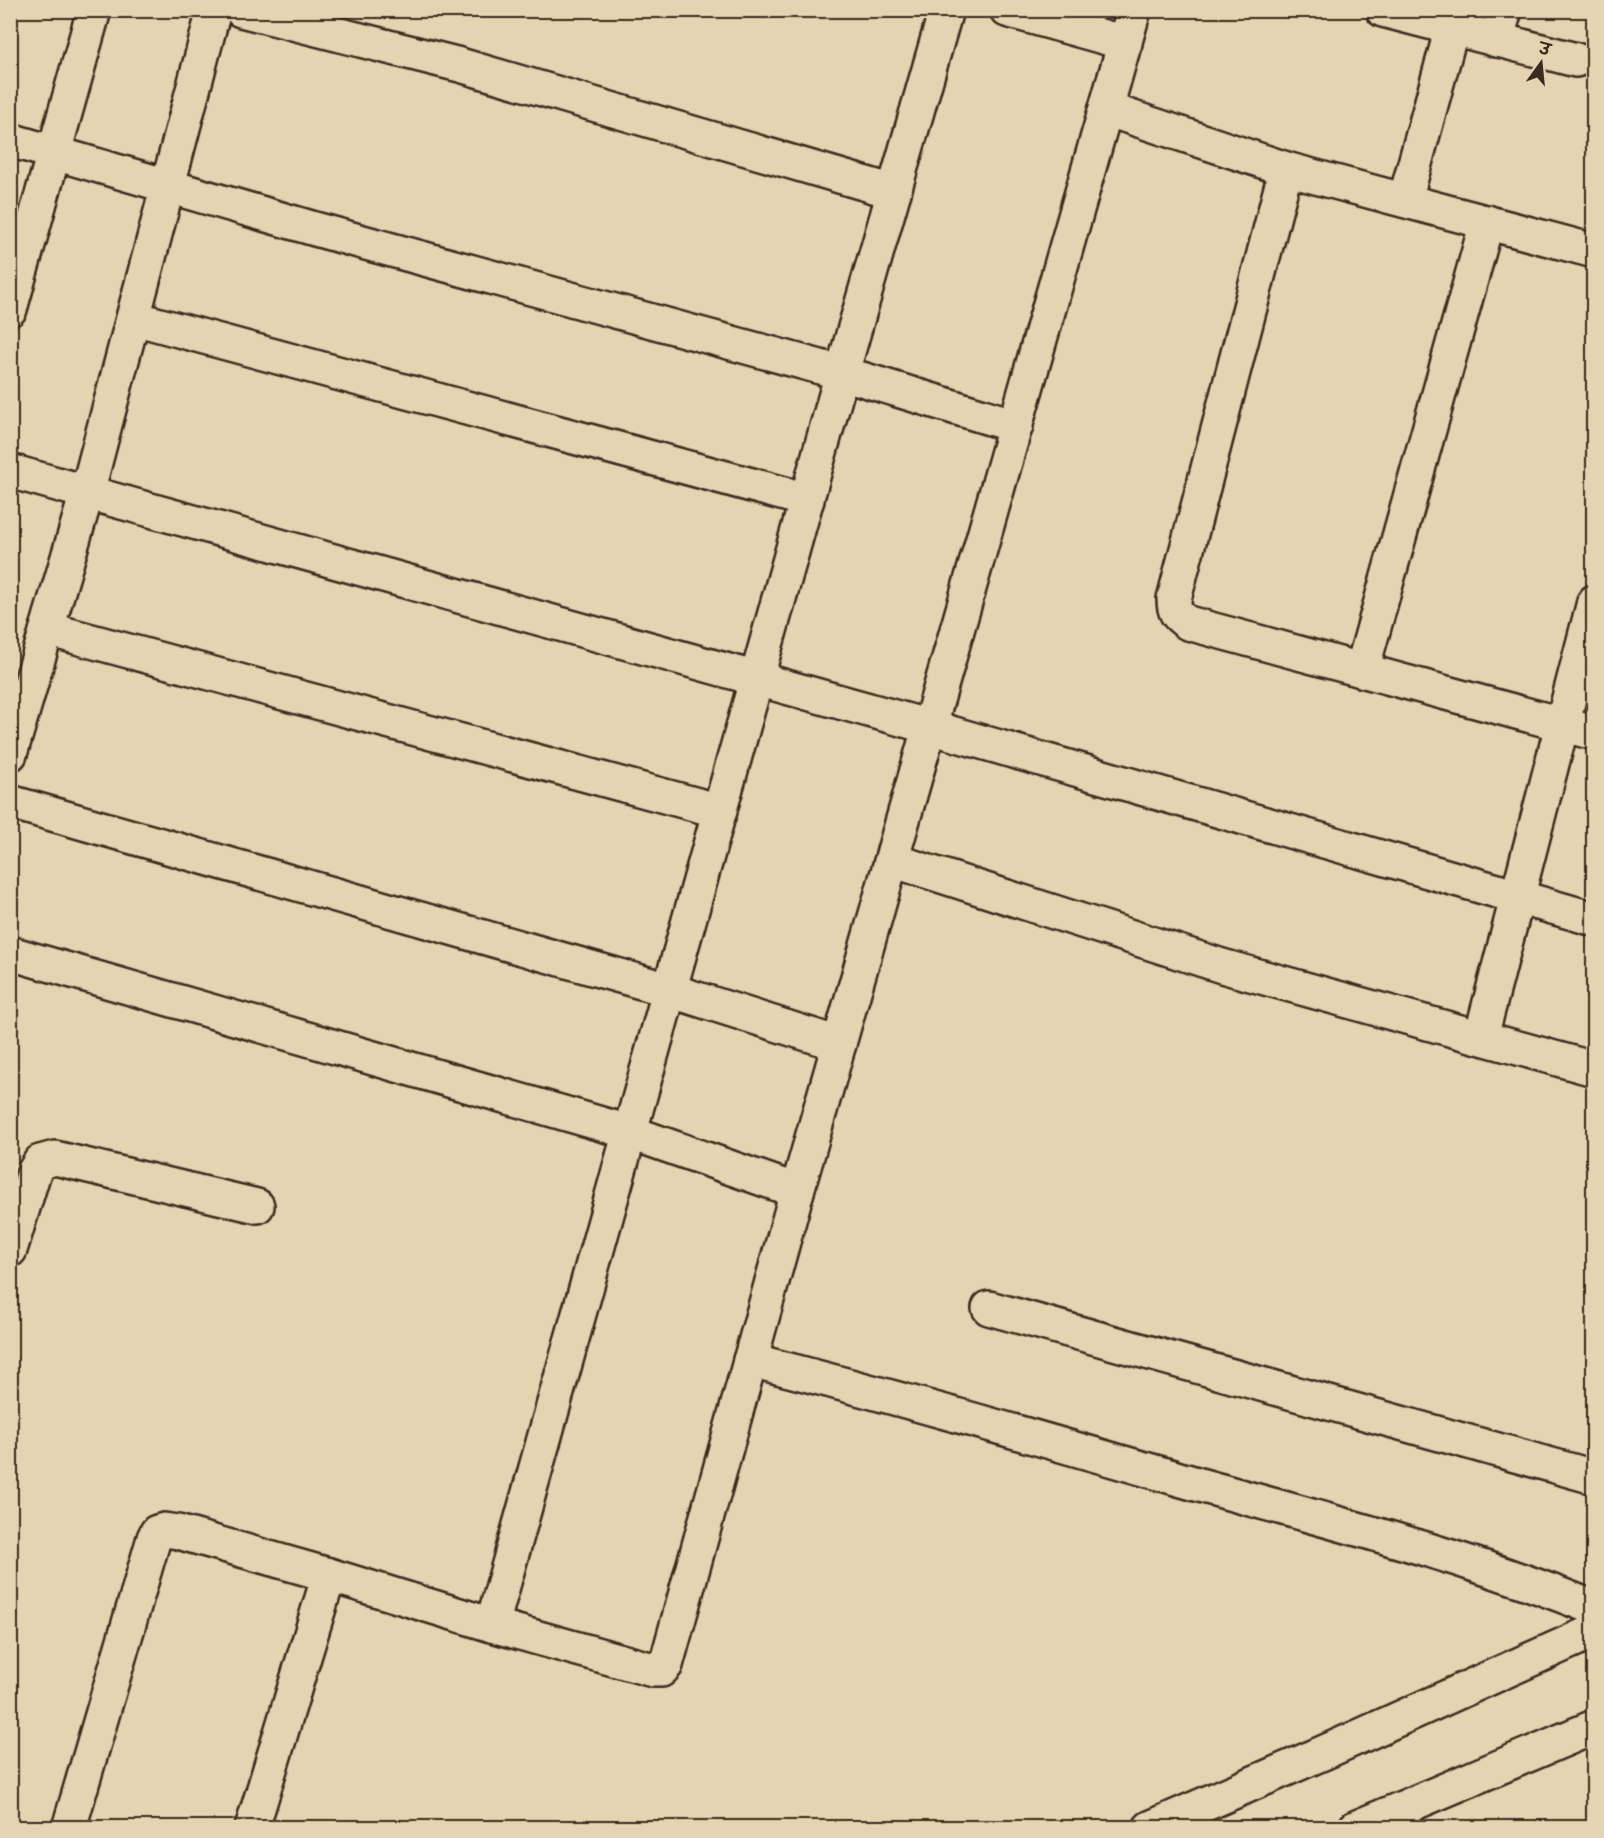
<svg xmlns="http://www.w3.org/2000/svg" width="1604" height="1838" viewBox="0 0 1604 1838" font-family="Mynerve,'Playpen Sans Deva',sans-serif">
	<rect width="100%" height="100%" fill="#e5d3b1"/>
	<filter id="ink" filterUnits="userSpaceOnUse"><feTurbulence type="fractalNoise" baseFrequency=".0167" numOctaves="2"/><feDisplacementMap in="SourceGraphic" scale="12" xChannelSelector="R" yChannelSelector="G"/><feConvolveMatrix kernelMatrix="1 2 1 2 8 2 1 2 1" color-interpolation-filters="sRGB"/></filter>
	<g filter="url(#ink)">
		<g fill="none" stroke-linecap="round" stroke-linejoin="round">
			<defs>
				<g id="minor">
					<polyline points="241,10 460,65 894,192"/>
					<polyline points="1007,10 1125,43"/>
					<polyline points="1383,10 1576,60"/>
					<polyline points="1496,40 1505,10"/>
					<polyline points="1106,109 1286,169 1594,251"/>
					<polyline points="10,140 315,229 842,373 1016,426"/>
					<path d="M1286,169L1174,599C1174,612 1177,616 1188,623L1594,733"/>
					<polyline points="1405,200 1452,28"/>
					<polyline points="10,309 94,10"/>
					<polyline points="134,318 807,500"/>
					<polyline points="10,471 930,727 1594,919"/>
					<polyline points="47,629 720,811"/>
					<polyline points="1362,670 1487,222"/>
					<polyline points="10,754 87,493 214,10"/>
					<polyline points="10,802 669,990 839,1044"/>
					<polyline points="892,860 1222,966 1594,1069"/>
					<polyline points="10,953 629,1132 797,1191"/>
					<polyline points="1481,1037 1594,602"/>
					<polyline points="10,1250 34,1172 40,1162 55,1158 257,1206"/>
					<polyline points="989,1308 1594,1477"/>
					<path d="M750,1360C901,1398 1051,1442 1200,1485C1332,1522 1466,1556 1594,1608"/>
					<polyline points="492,1625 842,373 946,10"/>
					<polyline points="69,1828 154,1538 157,1532 164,1530 178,1532 329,1575 492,1625 653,1670 661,1670 666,1665 797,1191 1134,10"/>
					<polyline points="252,1828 329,1575"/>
					<polyline points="1150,1828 1325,1752 1594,1631"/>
					<polyline points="1355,1828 1594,1727"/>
				</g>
			</defs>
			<use href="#minor" stroke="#3b2a1e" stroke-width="38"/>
			<use href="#minor" stroke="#e5d3b1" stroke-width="33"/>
		</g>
	</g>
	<rect width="1604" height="1838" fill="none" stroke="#e5d3b1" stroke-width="36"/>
	<rect x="18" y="18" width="1568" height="1802" fill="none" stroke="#3b2a1e" stroke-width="2" filter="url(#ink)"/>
	<g transform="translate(1541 63) rotate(15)" stroke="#e5d3b1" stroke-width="4.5" paint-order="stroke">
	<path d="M0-4.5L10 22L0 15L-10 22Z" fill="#3b2a1e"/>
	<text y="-9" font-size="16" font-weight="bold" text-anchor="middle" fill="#3b2a1e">उ</text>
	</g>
</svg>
